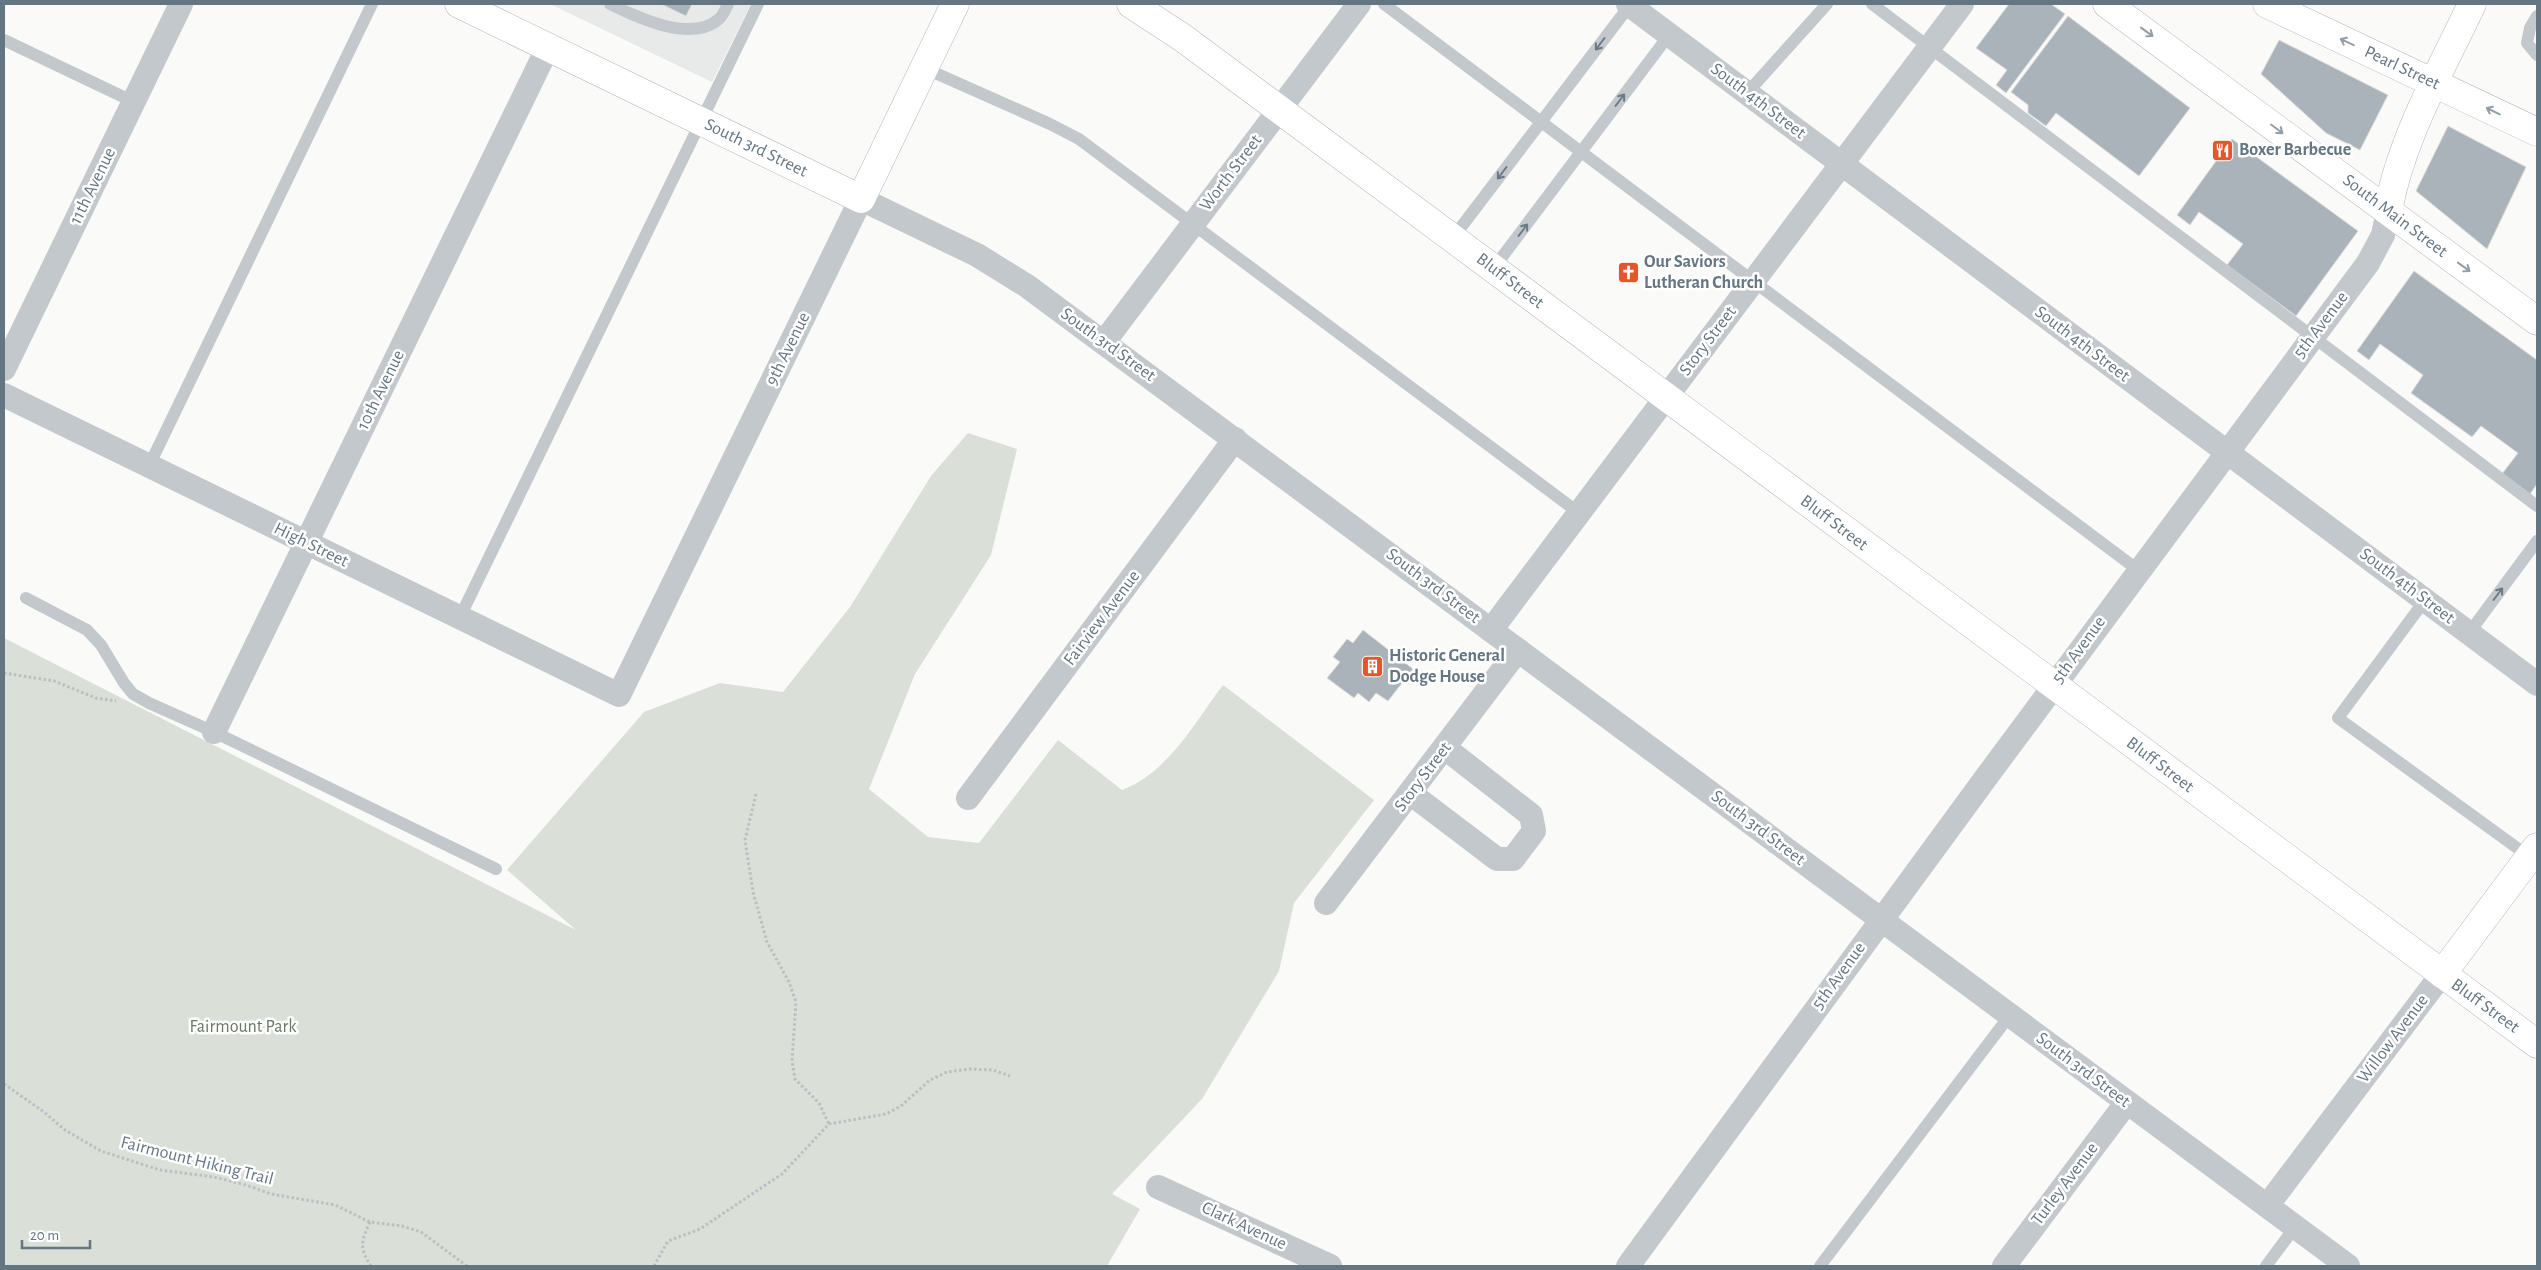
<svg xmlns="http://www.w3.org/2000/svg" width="2541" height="1270" viewBox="0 0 2541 1270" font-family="'Alegreya Sans',sans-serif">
	<rect width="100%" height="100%" fill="#fafaf8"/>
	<polygon fill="#e8e9e9" points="550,4 751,4 712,82"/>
	<path fill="#dadfd7" d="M968,433L1017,449L991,555L915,674L869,789L928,837L979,843L1058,740L1122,790C1168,773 1195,722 1223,685L1374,800L1294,903L1279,971L1202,1099L1112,1194L1140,1209L1107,1266H4V638L576,930L507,870L644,712L720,683L783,692L850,607L931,476Z"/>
	<g fill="#aab3b9" stroke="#dcdcda">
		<polygon points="661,4 692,4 686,16"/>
		<polygon points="2009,4 2051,4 2065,14 2006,93 1996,85 2007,70 1976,48"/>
		<polygon points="2068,16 2190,108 2139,176 2056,113 2046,126 2028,113 2028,105 2011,92"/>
		<polygon points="2279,40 2388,95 2360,150 2326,133 2261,74"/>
		<polygon points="2448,126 2526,167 2487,249 2416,191"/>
		<polygon points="2232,139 2358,231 2296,316 2227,265 2243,244 2199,212 2190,225 2177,215"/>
		<polygon points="2414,271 2537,360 2537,484 2530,494 2502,474 2518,453 2481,426 2472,437 2411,393 2423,375 2380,344 2369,360 2357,351"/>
		<polygon points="1363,630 1413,669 1388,701 1376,693 1369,702 1358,693 1354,698 1327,678 1340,662 1333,657 1347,639 1353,643"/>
	</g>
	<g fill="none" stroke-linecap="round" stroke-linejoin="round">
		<defs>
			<g id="secondary">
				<polyline points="459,4 861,199 955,4"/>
				<polyline points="1131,4 1183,38 2537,1044"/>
				<polyline points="2107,4 2537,321"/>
				<polyline points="2267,4 2537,132"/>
				<path d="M2388,211C2401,138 2441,70 2472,4"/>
				<polyline points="2442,974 2537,847"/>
			</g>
		</defs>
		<use href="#secondary" stroke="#b3babf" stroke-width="29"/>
		<g stroke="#bbbfc2" stroke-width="3" stroke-dasharray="2.5 2.5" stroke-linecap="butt">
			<polyline points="4,673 54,681 96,698 116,701"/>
			<polyline points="756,794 745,840 753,892 767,942 789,982 796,1002 792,1061 795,1079 819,1103 829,1124"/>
			<polyline points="4,1084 44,1112 65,1130 101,1151 160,1170 214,1177 246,1185 271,1194 335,1205 370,1222 402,1226 421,1232 467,1266"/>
			<path d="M370,1222C361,1241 359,1248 371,1266"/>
			<polyline points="654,1266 668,1241 700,1229 782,1174 829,1124 886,1114 901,1106 930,1080 947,1072 970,1069 993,1070 1010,1076"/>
		</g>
		<g stroke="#c3c8cc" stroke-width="12">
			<path d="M610,4C638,18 693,44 720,18C723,15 726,8 728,4"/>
			<polyline points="1384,4 2138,570"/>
			<polyline points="1872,4 2537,506"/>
			<polyline points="2537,16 2530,28 2527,43 2537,55"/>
			<polyline points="4,40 134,102"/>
			<polyline points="924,68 1050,124 1079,139 1579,513"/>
			<polyline points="1748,92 1827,4"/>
			<polyline points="1452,239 1630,5"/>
			<polyline points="1493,269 1669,35"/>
			<polyline points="149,466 372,4"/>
			<polyline points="26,598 87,630 101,645 124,683 133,694 149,703 214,732 496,869"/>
			<polyline points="2425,600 2338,718 2531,858"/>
			<polyline points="460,617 758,4"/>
			<polyline points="2469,633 2537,541"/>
			<polyline points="1820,1266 2010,1015"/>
			<polyline points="2266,1266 2295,1227"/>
		</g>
		<g stroke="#c3c8cc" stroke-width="24">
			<polyline points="1628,4 2537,684"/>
			<polyline points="1104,342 1359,4"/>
			<polyline points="4,369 181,4"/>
			<polyline points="4,395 619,695 861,199 977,255 1027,286 2348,1266"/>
			<polyline points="1491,630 1962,4"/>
			<polyline points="214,732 548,47"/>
			<polyline points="1410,793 1497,859 1513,859 1534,831 1531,815 1445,748"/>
			<polyline points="968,798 1235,439"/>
			<polyline points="1326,903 1518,650"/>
			<polyline points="1158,1187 1330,1266"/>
			<polyline points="2267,1206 2442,974"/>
			<path d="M1628,1266C1872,930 2120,596 2368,263L2383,235L2388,211"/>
			<polyline points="2004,1266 2127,1102"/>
		</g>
		<use href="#secondary" stroke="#fff" stroke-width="28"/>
	</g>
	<defs><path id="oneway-shaft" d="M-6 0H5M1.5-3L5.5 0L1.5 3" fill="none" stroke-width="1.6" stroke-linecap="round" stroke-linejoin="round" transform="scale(1.25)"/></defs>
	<g stroke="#939fa8">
		<use href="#oneway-shaft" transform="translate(2147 32) rotate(36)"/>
		<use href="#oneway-shaft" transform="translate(2347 42) rotate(-155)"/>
		<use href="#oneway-shaft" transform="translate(2493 111) rotate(-154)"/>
		<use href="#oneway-shaft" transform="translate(2277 129) rotate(37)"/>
		<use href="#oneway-shaft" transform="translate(2464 267) rotate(36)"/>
	</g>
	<g stroke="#6a7a87">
		<use href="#oneway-shaft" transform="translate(1600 44) rotate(127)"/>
		<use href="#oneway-shaft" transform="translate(1620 100) rotate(-53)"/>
		<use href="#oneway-shaft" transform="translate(1502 173) rotate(127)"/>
		<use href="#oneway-shaft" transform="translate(1523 230) rotate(-53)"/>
		<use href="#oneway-shaft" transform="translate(2498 594) rotate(-53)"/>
	</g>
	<defs>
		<symbol id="restaurant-square" viewBox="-11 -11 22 22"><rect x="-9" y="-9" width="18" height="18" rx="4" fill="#e4572e" stroke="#fff"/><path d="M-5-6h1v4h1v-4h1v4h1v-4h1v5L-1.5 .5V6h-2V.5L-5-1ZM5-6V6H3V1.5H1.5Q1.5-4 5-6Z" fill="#fff"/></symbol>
		<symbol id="church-square" viewBox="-11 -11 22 22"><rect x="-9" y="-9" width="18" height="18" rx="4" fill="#e4572e" stroke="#fff"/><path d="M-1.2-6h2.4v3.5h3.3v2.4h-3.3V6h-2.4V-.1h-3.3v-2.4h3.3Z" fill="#fff"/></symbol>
		<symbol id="building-square" viewBox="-11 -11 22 22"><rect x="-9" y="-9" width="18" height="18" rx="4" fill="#e4572e" stroke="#fff"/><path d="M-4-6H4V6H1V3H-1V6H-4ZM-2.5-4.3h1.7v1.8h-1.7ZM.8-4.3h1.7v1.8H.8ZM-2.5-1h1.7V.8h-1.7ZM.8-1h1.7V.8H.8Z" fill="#fff"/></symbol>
	</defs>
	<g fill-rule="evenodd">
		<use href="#restaurant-square" x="2210" y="138" width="25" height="25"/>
		<use href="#church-square" x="1616" y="260" width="25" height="25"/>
		<use href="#building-square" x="1360" y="654" width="25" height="25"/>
	</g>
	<g text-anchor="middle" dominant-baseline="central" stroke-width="5" stroke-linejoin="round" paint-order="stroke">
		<g font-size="18" fill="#657683" stroke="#fff">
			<text transform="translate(2402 68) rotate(25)">Pearl Street</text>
			<text transform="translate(1758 101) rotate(37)">South 4th Street</text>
			<text transform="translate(756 148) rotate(26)">South 3rd Street</text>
			<text transform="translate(1231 173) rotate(-53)">Worth Street</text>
			<text transform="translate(93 186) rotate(-64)">11th Avenue</text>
			<text transform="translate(2395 216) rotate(37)">South Main Street</text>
			<text transform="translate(1510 281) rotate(37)">Bluff Street</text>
			<text transform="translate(2321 325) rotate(-53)">5th Avenue</text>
			<text transform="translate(1708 341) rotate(-53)">Story Street</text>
			<text transform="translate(2082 344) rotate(37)">South 4th Street</text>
			<text transform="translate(1108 345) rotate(36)">South 3rd Street</text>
			<text transform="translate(788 349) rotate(-64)">9th Avenue</text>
			<text transform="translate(381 390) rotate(-64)">10th Avenue</text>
			<text transform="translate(1834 523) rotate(37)">Bluff Street</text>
			<text transform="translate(311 545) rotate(26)">High Street</text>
			<text transform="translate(1433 586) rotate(37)">South 3rd Street</text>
			<text transform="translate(2407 586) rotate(37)">South 4th Street</text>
			<text transform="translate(1102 618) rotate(-53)">Fairview Avenue</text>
			<text transform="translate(2079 650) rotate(-54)">5th Avenue</text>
			<text transform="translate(2160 765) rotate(37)">Bluff Street</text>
			<text transform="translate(1423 777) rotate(-53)">Story Street</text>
			<text transform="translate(1758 828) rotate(37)">South 3rd Street</text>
			<text transform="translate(1839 976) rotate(-54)">5th Avenue</text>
			<text transform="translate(2485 1006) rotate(36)">Bluff Street</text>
			<text transform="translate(2393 1039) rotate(-53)">Willow Avenue</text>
			<text transform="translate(2083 1070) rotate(37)">South 3rd Street</text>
			<text transform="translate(197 1161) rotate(14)">Fairmount Hiking Trail</text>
			<text transform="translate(2065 1184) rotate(-53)">Turley Avenue</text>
			<text transform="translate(1244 1226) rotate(25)">Clark Avenue</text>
		</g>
		<g font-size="18" font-weight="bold" fill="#657683" stroke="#fff" text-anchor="start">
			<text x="2239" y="150">Boxer Barbecue</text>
			<text x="1644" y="262">Our Saviors<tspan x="1644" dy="21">Lutheran Church</tspan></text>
			<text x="1389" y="656">Historic General<tspan x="1389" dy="21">Dodge House</tspan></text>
		</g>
		<g font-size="18" fill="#687a64" stroke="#fff">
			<text x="243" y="1027">Fairmount Park</text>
		</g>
	</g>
	<rect width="2541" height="1270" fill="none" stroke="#657683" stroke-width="10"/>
	<path d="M22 1240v8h68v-8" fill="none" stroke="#657683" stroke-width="2.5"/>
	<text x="30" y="1240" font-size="15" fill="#657683" stroke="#ffffff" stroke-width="4" paint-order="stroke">20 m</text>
</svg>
